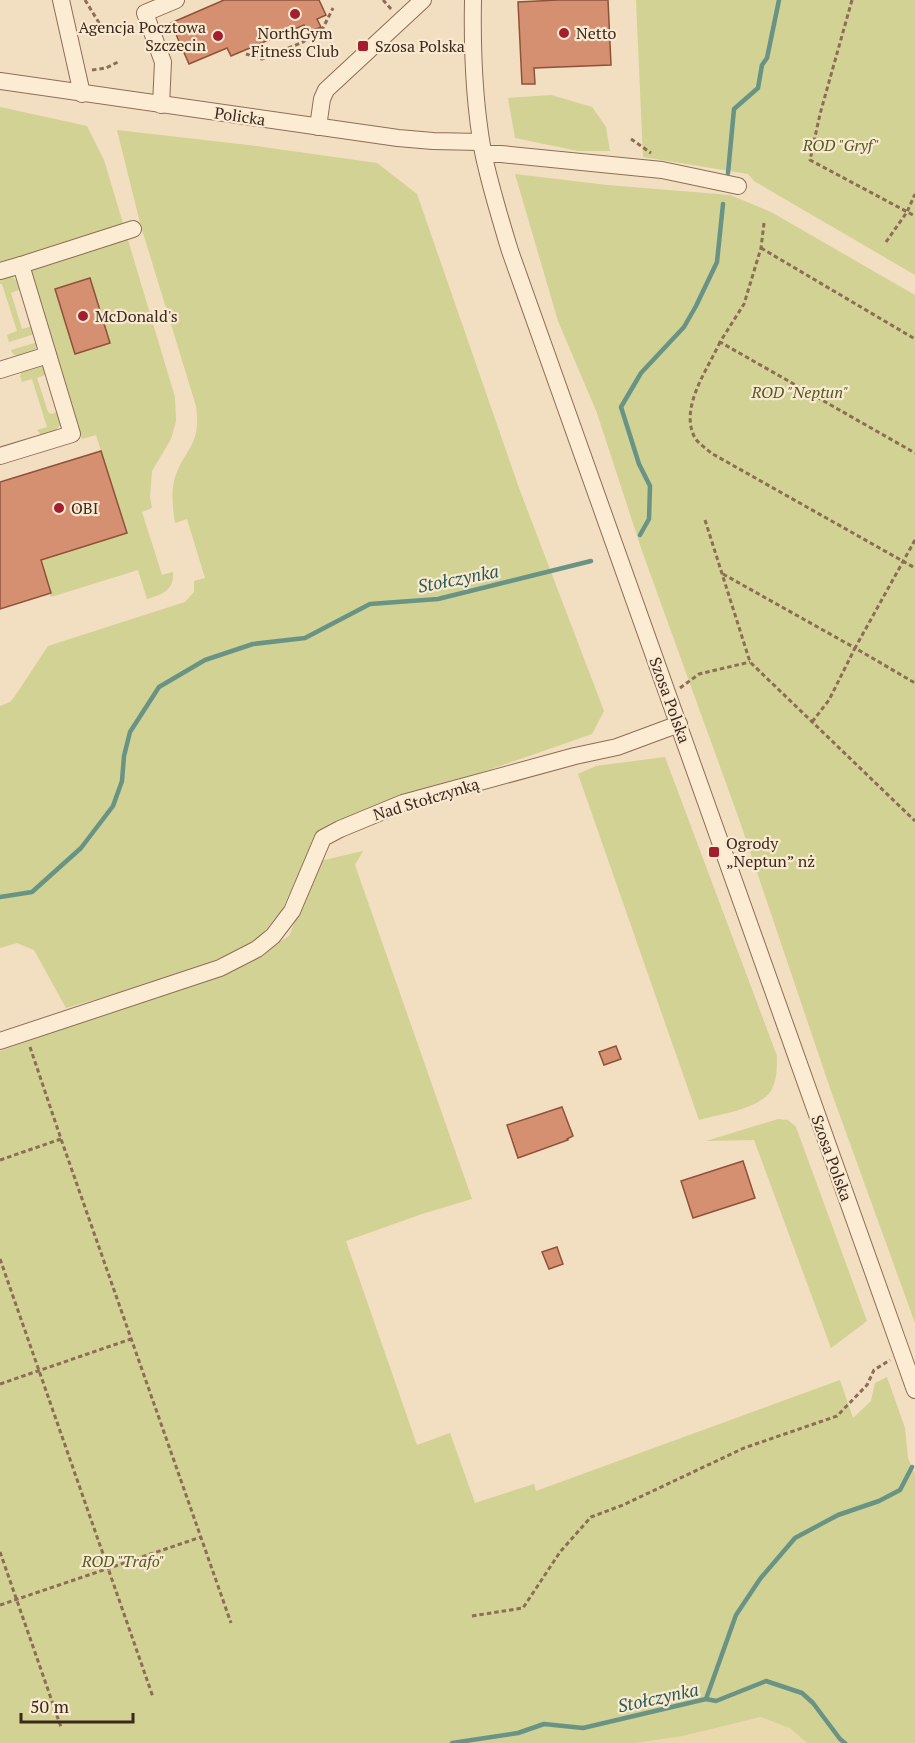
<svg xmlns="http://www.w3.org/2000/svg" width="915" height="1743" viewBox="0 0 915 1743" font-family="'PT Serif',serif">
	<rect width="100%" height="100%" fill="#f2dec0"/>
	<polygon fill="#e9d9ad" points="762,1717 790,1728 807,1743 635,1743 683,1736"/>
	<g fill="#d1d293">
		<polygon points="636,0 915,0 915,275 754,181 748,174 643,157"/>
		<polygon points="551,95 592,107 606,127 610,151 578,151 515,138 508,98"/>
		<path d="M0,107L87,126L104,160L175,397L176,421L171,439L152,471L150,497L152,508L142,512L162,575L173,572C174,591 162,594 147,599L138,570L51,597L41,560L127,533L96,435L82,439L25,255L0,263Z"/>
		<path d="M117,130L248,145L377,163L417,194L519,488L604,711L592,734L331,825L315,836L283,908L256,942L183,974L66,1008L34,950L17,943L0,948V706L10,702L15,696L48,646L185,602L194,592V581L205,578L187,519L175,523C173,509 171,494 174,481C183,448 202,448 196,406L140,223Z"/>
		<polygon points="515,174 607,185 730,195 771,212 915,295 915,1323 831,1091 739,819 642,551 597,413 558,321"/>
		<polygon points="11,276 17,281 21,289 11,293 22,329 33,326 35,334 9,342 7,335 17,331 2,284 0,284 0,277"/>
		<polygon points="38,342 35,351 20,357 13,354 11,350"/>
		<polygon points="42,364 45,367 48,374 37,378 48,412 52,414 59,411 61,424 55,431 41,435 37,430 47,427 32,379 22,382 20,376 23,370"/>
		<path d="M665,757L777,1056C777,1066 777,1079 772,1089C761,1109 720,1114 699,1120L578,774L596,766Z"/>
		<polygon points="363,851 355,865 472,1199 422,1214 346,1241 417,1445 450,1433 475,1503 534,1484 536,1491 840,1380 853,1418 871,1401 875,1383 887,1377 905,1428 908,1458 915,1474 915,1743 807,1743 790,1728 761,1717 683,1736 635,1743 0,1743 0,1051 167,993 251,960 289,936 320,861"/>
		<polygon points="778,1119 788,1120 796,1127 867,1321 831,1348 754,1140 706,1141"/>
	</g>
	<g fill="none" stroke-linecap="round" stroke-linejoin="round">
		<g stroke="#699384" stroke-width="4.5">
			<polyline points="728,173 734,109 758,88 762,65 767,58 779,0"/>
			<polyline points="640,535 649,519 650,486 639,464 621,407 641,373 684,327 696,306 717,262 723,204"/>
			<polyline points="0,897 32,892 81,848 113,806 122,781 124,756 130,732 159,687 205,660 253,644 305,638 370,604 438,599 591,561"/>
			<polyline points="706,1699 736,1615 760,1579 795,1538 838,1515 879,1501 900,1490 912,1467"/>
			<polyline points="452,1743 518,1733 544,1724 583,1728 706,1699 716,1701 766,1681 802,1693 813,1703 840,1739 845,1743"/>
		</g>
	</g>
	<g fill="#d59072" stroke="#8f5239" stroke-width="1.5">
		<polygon points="224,0 319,0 326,15 317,19 321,27 307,33 304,25 231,56 227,48 189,64 171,23"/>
		<polygon points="558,0 608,0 611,65 534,68 535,84 522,84 518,2"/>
		<polygon points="90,278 110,343 75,354 55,289"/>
		<polygon points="101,451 127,533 41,560 51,593 0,609 0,482"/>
		<polygon points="616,1046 621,1059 604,1065 599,1052"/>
		<polygon points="562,1107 573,1136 567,1139 568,1140 518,1158 507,1125"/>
		<polygon points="743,1161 755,1198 693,1218 681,1181"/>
		<polygon points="557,1247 563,1264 549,1269 542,1252"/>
	</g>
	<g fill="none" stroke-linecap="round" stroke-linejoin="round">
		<defs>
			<g id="minor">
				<polyline points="61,0 82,94"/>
				<path d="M473,0C472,51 474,102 483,152C490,186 500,218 510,251L915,1390"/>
				<polyline points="0,81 398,138 433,141 481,142"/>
				<polyline points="161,105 163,62 145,13 176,0"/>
				<polyline points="318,127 322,99 326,90 423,0"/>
				<polyline points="484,154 501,154 662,170 738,186"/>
				<polyline points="21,265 133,229"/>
				<polyline points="0,271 21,265 72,434 0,456"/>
				<polyline points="0,370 48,355"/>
				<polyline points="0,1041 220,968 257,949 273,936 292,911 323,838 340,829 403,803 575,756 617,747 679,724"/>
			</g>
		</defs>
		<use href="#minor" stroke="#8e6d56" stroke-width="18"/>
		<g stroke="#8e6d56" stroke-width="3" stroke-dasharray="4.5 3" stroke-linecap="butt">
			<polyline points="85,0 101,26 113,32"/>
			<polyline points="383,0 392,10"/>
			<polyline points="852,0 820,114 810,160 915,216"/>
			<polyline points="246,54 262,59 303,42 323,28 333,8"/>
			<polyline points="92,70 106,68 118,62"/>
			<polyline points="631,139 651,153"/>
			<polyline points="764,223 761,248 744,304 720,342 915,453"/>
			<polyline points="886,242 907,212 915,194"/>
			<polyline points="761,248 915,339"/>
			<path d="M720,342C708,369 680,406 694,436C697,443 706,448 711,453L915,568"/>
			<polyline points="705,520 750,662 915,821"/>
			<polyline points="915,540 855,648 915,683"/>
			<polyline points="723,574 855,648 829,700 812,722"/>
			<polyline points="680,688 699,674 750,662"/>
			<polyline points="30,1047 61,1139 231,1623"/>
			<polyline points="0,1160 61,1139"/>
			<polyline points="0,1259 153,1697"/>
			<polyline points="0,1384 131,1339"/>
			<polyline points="0,1552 61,1727"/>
			<polyline points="0,1605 201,1537"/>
			<polyline points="472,1616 523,1608 560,1552 591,1517 623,1505 744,1448 837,1416 867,1385 874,1370 890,1360"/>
		</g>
		<use href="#minor" stroke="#fcecd4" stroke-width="16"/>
	</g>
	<g fill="#a31f2f" stroke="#f9e9d1" stroke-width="2">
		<circle cx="295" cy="14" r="6"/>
		<circle cx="564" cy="33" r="6"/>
		<circle cx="218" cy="36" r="6"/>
		<rect x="357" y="40" width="12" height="12" rx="3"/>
		<circle cx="83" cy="316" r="6"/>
		<circle cx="59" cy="508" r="6"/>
		<rect x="708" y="846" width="12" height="12" rx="3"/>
	</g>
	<g text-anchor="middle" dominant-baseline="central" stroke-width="4.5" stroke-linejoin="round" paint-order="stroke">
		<g font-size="16" fill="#3c281c" stroke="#f9e9d1" text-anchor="start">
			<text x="206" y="27" text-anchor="end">Agencja Pocztowa<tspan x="206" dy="18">Szczecin</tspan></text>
			<text x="295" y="33" text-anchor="middle">NorthGym<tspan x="295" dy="18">Fitness Club</tspan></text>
			<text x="576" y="33">Netto</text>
			<text x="375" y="46">Szosa Polska</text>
			<text x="95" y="316">McDonald's</text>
			<text x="71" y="508">OBI</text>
			<text x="726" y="843">Ogrody<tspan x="726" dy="18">„Neptun” nż</tspan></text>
		</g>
		<g font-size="16" fill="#3c281c" stroke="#f9e9d1">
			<text transform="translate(240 116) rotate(8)">Policka</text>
			<text transform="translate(670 700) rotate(70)">Szosa Polska</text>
			<text transform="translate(426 799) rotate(-17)">Nad Stołczynką</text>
			<text transform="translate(832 1158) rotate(70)">Szosa Polska</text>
		</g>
		<g font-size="16" font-style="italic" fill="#525a20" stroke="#f9e9d1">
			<text x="841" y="145">ROD "Gryf"</text>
			<text x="800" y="392">ROD "Neptun"</text>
			<text x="123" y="1561">ROD "Trafo"</text>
		</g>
		<g font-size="18" font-style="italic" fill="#295d54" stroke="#f9e9d1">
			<text transform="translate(458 578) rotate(-11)">Stołczynka</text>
			<text transform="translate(658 1697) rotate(-12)">Stołczynka</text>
		</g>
	</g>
	<path d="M21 1713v9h112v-9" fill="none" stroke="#3c281c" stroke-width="3"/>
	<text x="30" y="1713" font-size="18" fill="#3c281c" stroke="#f9e9d1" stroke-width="4.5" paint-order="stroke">50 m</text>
</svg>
